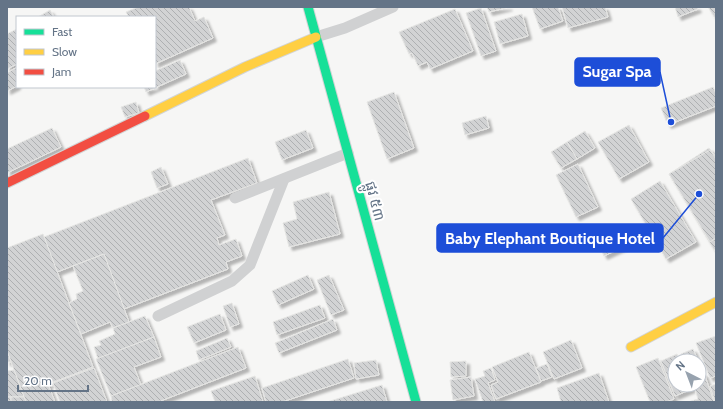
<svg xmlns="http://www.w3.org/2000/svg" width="723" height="409" viewBox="0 0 723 409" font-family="Cabin,'Noto Sans Khmer',sans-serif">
	<defs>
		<pattern id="building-back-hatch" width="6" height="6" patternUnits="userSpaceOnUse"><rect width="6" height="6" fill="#d2d3d4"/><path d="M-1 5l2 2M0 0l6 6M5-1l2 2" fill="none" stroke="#aeb0b2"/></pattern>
		<filter id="shadow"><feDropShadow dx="3.5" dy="3.5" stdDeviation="1" flood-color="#0004"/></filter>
	</defs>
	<rect width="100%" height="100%" fill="#f6f6f5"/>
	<g fill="url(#building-back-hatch)" stroke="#e6e6e4" filter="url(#shadow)">
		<polygon points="138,7 189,7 195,21 204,17 213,38 155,64 155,17 129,17 126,12"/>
		<polygon points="487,7 509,7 489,12"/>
		<polygon points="532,7 558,7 563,21 540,29"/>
		<polygon points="562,7 605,7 608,17 568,28"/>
		<polygon points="675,7 697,7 698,9 678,17"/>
		<polygon points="708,7 716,7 716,20"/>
		<polygon points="481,8 496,51 481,56 466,13"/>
		<polygon points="455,9 473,51 430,69 427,62 418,66 412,53 409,54 399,32"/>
		<polygon points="50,10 54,17 38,17"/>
		<polygon points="522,14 528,36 500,44 494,22"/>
		<polygon points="17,29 17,64 7,69 7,34"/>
		<polygon points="180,60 186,74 146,92 144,87 155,87 155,71"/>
		<polygon points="17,67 17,86 7,91 7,73"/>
		<polygon points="713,87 716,94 716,106 668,125 661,108"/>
		<polygon points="394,92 414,148 387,159 367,102"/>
		<polygon points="136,102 139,113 125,117 121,107"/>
		<polygon points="486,116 489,128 465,135 462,123"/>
		<polygon points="629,125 649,162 619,179 598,142"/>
		<polygon points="52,128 61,147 7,173 7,149"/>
		<polygon points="306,130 313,148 282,160 275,142"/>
		<polygon points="585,131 595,148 577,159 567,142"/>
		<polygon points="567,142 577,159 561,168 551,152"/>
		<polygon points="709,148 716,157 716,249 714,250 669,174"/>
		<polygon points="710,150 716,159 716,238 710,242 669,174"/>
		<polygon points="248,158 257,183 211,200 225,235 217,238 219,245 236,239 242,256 226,262 228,269 124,309 104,254 57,272 44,237"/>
		<polygon points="578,164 598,207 576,217 556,175"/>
		<polygon points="161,167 168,184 157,188 151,172"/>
		<polygon points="660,181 696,242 666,259 631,199"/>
		<polygon points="329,192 340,234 289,247 283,223 297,219 293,202"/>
		<polygon points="623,225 632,243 604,256 596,238"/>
		<polygon points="43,234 93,367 48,384 55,402 26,402 7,351 7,248"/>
		<polygon points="104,254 129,322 113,328 110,322 81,334 69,303 77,299 76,294 83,291 73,266"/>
		<polygon points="308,275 314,289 278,305 272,291"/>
		<polygon points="329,275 344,310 331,315 317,280"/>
		<polygon points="232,303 239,324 230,327 223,306"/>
		<polygon points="320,305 325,318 277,335 273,322"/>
		<polygon points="220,314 226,330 194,343 187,327"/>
		<polygon points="145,316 154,337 98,359 94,347 101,345 99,341 115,334 113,328"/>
		<polygon points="333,319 337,330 279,353 275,343"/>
		<polygon points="716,336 716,376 710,378 696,343"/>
		<polygon points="154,337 161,357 134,367 141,385 111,396 96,359"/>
		<polygon points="227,338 231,347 199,360 196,351"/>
		<polygon points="571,340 582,368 554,379 543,352"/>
		<polygon points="238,347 246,368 158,402 111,402 112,401 111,396"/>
		<polygon points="693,349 698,361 684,361 681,354"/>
		<polygon points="7,351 11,362 7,362"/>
		<polygon points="529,352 541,382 496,399 491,385 498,382 492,367"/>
		<polygon points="677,354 680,361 675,361 675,385 690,385 692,389 675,396 661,361"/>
		<polygon points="658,358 674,399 666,402 650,402 636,367"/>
		<polygon points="348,359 354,378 282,402 266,402 262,388"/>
		<polygon points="376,360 379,375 356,379 354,363"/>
		<polygon points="466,361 466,376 451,377 450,362"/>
		<polygon points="547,364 552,377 541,381 536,368"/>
		<polygon points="94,368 107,402 60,402 53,383"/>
		<polygon points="491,368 495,380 488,383 495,402 483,402 475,379 485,376 483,371"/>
		<polygon points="14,370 24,397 7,397 7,371"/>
		<polygon points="599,373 609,402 561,402 557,388"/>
		<polygon points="704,373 714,402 688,402 698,399 694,386 699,385 699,375"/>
		<polygon points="255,376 263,402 215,402 211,391"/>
		<polygon points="471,377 474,396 453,400 450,380"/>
		<polygon points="716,384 716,402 715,402 710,386"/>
		<polygon points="382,385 387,402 327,402"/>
		<rect x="7" y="397" width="4" height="5"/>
		<polygon points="11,397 24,397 26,402 11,402"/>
	</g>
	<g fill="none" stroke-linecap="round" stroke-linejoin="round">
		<defs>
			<polyline id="fast" points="308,7 416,402"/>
			<g id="slow">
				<polyline points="145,116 245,67 316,37"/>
				<polyline points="631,347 716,302"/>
			</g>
			<polyline id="jam" points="7,183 145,116"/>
		</defs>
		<use href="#fast" stroke="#d2d4d5" stroke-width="11"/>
		<use href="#slow" stroke="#d2d4d5" stroke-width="11"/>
		<use href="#jam" stroke="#d2d4d5" stroke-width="11"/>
		<g stroke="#d0d1d2" stroke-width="11">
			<polyline points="316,37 345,28 393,7"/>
			<polyline points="235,198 348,153"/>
			<polyline points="158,316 232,281 250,265 284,179"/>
		</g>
		<use href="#fast" stroke="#16e098" stroke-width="9"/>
		<use href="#slow" stroke="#ffcf43" stroke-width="9"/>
		<use href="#jam" stroke="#f24e42" stroke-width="9"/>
	</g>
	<g text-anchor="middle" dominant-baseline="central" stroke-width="4" stroke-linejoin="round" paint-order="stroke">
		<g font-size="15" fill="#647487" stroke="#fff">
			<text transform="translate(375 201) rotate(75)">ផ្លូវ ៥៣</text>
		</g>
	</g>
	<path fill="none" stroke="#1d4ed8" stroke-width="1.5" d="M671 122L660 72M699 194L663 238"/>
	<g fill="#1d4ed8" stroke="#fff" stroke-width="1.5">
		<circle cx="671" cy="122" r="4"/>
		<circle cx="699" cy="194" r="4"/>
	</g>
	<g fill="#1d4ed8" stroke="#1d4ed8" stroke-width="1.5">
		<rect x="575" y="58" width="85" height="28" rx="4"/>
		<rect x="437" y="224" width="226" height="28" rx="4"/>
	</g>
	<g font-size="16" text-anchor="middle" font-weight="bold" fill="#fff">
		<text x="617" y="77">Sugar Spa</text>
		<text x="550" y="244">Baby Elephant Boutique Hotel</text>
	</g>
	<rect width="723" height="409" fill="none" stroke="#647487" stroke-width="16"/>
	<rect x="16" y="16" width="140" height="72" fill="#ffffff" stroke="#c1c7cf"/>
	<rect x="24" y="29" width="20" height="6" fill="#16e098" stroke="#c1c7cf"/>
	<text x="52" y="36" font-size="12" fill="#647487">Fast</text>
	<rect x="24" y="49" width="20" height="6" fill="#ffcf43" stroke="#c1c7cf"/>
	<text x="52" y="56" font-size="12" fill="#647487">Slow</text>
	<rect x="24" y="69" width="20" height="6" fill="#f24e42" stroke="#c1c7cf"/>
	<text x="52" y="76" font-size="12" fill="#647487">Jam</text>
	<g transform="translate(687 373) rotate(318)"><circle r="19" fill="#ffffff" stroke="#c1c7cf"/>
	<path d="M0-3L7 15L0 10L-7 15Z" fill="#97a2ae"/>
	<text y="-6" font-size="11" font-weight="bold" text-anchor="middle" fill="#647487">N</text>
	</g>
	<path d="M18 385v6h70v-6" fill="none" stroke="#647487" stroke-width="2"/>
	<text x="24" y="385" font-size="12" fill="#647487" stroke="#ffffff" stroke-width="3" paint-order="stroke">20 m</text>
</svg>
